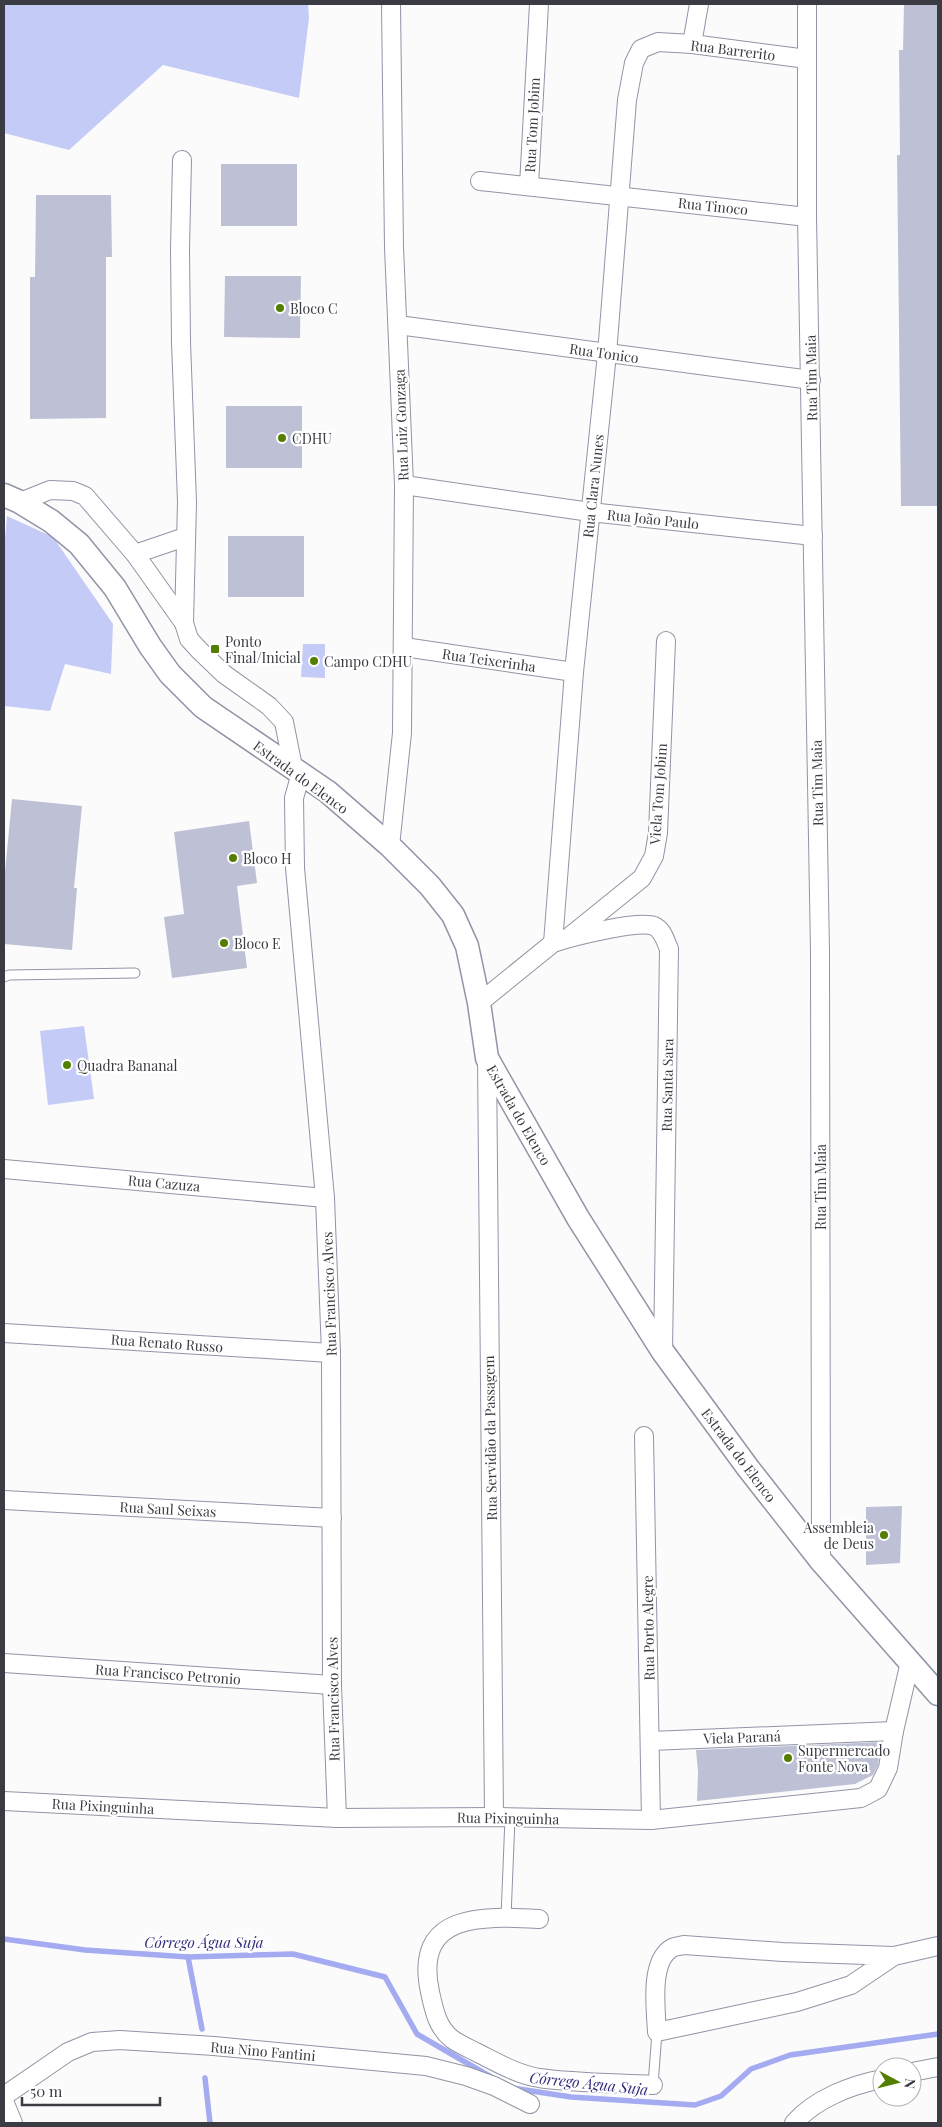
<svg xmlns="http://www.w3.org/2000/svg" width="942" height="2127" viewBox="0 0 942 2127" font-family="'Playfair Display',serif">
	<rect width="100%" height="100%" fill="#fbfbfb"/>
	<g fill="#c5cbf7">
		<polygon points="4,4 308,4 309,18 299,98 163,65 69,150 4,133"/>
		<polygon points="7,516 53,537 113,624 111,674 65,664 50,711 4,706 4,549"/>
		<polygon points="303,644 325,644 325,678 301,677"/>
		<polygon points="84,1026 94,1099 48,1105 40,1031"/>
	</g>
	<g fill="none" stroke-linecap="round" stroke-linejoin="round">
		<g stroke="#a4abf0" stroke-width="5.5">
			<polyline points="4,1939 85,1950 188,1957 293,1954 385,1977 417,2034 491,2077"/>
			<polyline points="188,1957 202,2029"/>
			<polyline points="205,2078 210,2123"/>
			<polyline points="512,2088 571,2097 695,2105 721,2096 751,2069 790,2055 938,2034"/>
		</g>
	</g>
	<g fill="#bec1d5">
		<polygon points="904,4 938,4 938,506 901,506 897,155 900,155 899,50 903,50"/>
		<rect x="221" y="164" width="76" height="62"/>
		<polygon points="36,195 111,195 112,257 106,257 106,418 30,419 30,277 35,277"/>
		<polygon points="225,276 301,276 300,338 224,337"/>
		<rect x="226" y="406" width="76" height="62"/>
		<rect x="228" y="536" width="76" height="61"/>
		<polygon points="12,799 82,806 74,888 77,888 72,950 4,944 4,882"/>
		<polygon points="249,821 257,883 237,886 247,968 172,978 164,917 184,914 174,832"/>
		<polygon points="902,1506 900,1563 866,1565 866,1507"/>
		<polygon points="881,1742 878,1765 873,1775 855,1784 697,1801 698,1772 696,1750"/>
	</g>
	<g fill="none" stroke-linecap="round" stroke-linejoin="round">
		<defs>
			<g id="service">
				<polyline points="4,977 9,975 135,973"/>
				<polyline points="506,1917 510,1818"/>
				<polyline points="653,2085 657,2032"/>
			</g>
			<g id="minor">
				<polyline points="807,4 807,217 820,952 821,1561"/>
				<polyline points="692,44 699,4"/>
				<polyline points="182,160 180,249 181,342 187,502 184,623"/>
				<polyline points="480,181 807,217"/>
				<polyline points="529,185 539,4"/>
				<polyline points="398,325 811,380"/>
				<polyline points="404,485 590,512 813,536"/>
				<polyline points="20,502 50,490 73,491 85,496 135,554 184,623 189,639 199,650 224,674 269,706 284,722 293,767"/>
				<polyline points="135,554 185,537"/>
				<polyline points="404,647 574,672"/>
				<polyline points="301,773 294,798 295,868 325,1198 331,1353 332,1685 337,1818"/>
				<polyline points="390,846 402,733 404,485 394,247 391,4"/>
				<polyline points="569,937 642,878 654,856 658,833 666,641"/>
				<polyline points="553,943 574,672 607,354 627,100 634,63 641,49 658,42 692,44 807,59"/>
				<path d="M479,1003L553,943C571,937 638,920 654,926C663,930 665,940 669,949L663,1352"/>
				<polyline points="487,1058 494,1817"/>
				<polyline points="4,1169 325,1198"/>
				<polyline points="4,1333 331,1353"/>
				<polyline points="644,1436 651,1820"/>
				<polyline points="4,1500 332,1518"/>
				<polyline points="4,1663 332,1685"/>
				<polyline points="651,1741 894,1731"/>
				<polyline points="4,1801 337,1818 494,1817 651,1820 861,1798 878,1789 888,1768 894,1731 910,1662"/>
				<path d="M539,1919C483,1916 413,1912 430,1992C434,2010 437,2027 452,2039C459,2044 468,2048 476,2052C496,2062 516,2074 539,2078C575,2083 616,2083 653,2085"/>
				<path d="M894,1956L782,1952L684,1945C680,1946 675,1946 672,1948C649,1961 656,2010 657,2032L797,2002L851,1985L894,1956L938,1946"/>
				<polyline points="912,2072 938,2067"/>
				<polyline points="4,2096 68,2052 92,2042 120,2040 214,2046 426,2066 466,2076 494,2086 530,2104"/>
				<polyline points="4,2101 13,2123"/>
				<path d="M794,2123C815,2099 851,2085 882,2079"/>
			</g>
			<polyline id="tertiary" points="4,495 20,502 51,521 79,544 115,588 150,646 170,674 203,707 328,792 390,846 430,886 453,915 467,946 479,1003 487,1058 578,1218 663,1352 748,1468 821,1561 938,1694"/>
		</defs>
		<use href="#service" stroke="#9194a6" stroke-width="11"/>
		<use href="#minor" stroke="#9194a6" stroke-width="20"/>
		<use href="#tertiary" stroke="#9194a6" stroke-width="25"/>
		<use href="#service" stroke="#fff" stroke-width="9"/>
		<use href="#minor" stroke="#fff" stroke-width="18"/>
		<use href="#tertiary" stroke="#fff" stroke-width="22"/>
	</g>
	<g fill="#537e02" stroke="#fff" stroke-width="2">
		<circle cx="280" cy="308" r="5"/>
		<circle cx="282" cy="438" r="5"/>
		<rect x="210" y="644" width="10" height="10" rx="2.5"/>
		<circle cx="314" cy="661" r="5"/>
		<circle cx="233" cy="858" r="5"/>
		<circle cx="224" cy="943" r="5"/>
		<circle cx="67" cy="1065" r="5"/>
		<circle cx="884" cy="1535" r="5"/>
		<circle cx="788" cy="1758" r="5"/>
	</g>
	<g text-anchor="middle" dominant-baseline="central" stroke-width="4.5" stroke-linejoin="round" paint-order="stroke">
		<g font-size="14" fill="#3a3b43" stroke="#fff">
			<text transform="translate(733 50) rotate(7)">Rua Barrerito</text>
			<text transform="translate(532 125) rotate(-87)">Rua Tom Jobim</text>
			<text transform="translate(713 206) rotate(6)">Rua Tinoco</text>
			<text transform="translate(604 353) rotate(8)">Rua Tonico</text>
			<text transform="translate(811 378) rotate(-91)">Rua Tim Maia</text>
			<text transform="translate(401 425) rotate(-92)">Rua Luiz Gonzaga</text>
			<text transform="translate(593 486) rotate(-84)">Rua Clara Nunes</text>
			<text transform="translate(653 519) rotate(6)">Rua João Paulo</text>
			<text transform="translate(489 660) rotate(8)">Rua Teixerinha</text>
			<text transform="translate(301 777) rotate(36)">Estrada do Elenco</text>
			<text transform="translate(817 783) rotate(-91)">Rua Tim Maia</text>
			<text transform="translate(658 794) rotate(-86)">Viela Tom Jobim</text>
			<text transform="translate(667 1085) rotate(-89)">Rua Santa Sara</text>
			<text transform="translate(519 1115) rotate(60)">Estrada do Elenco</text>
			<text transform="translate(164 1183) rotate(5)">Rua Cazuza</text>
			<text transform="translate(820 1187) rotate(-90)">Rua Tim Maia</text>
			<text transform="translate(329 1294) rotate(-92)">Rua Francisco Alves</text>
			<text transform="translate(167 1343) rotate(4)">Rua Renato Russo</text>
			<text transform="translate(490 1438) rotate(-91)">Rua Servidão da Passagem</text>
			<text transform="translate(739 1455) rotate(53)">Estrada do Elenco</text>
			<text transform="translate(168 1509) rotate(3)">Rua Saul Seixas</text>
			<text transform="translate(648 1628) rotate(-91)">Rua Porto Alegre</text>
			<text transform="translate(168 1674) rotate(4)">Rua Francisco Petronio</text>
			<text transform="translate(333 1699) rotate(-91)">Rua Francisco Alves</text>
			<text transform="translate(742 1737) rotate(-2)">Viela Paraná</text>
			<text transform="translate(103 1806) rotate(3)">Rua Pixinguinha</text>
			<text transform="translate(508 1818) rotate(1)">Rua Pixinguinha</text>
			<text transform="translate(263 2051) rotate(5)">Rua Nino Fantini</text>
		</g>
		<g font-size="14" fill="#3a3b43" stroke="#fff" text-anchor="start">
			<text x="290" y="308">Bloco C</text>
			<text x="292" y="438">CDHU</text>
			<text x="225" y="641">Ponto<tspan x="225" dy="16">Final/Inicial</tspan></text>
			<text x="324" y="661">Campo CDHU</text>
			<text x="243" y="858">Bloco H</text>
			<text x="234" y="943">Bloco E</text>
			<text x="77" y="1065">Quadra Bananal</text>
			<text x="874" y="1527" text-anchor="end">Assembleia<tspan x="874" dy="16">de Deus</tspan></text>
			<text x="798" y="1750">Supermercado<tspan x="798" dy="16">Fonte Nova</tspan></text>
		</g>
		<g font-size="15" font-style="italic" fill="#312e7c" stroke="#fff">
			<text x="204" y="1942">Córrego Água Suja</text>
			<text transform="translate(589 2083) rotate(6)">Córrego Água Suja</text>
		</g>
	</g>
	<rect width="942" height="2127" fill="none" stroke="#3a3b43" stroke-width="10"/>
	<g transform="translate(897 2082) rotate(97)"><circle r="24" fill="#ffffff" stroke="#b0b1b4"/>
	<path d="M0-4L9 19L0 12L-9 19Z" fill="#537e02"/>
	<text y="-8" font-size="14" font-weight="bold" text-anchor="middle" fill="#3a3b43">N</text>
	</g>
	<path d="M22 2097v8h138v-8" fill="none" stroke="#3a3b43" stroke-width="2.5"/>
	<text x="30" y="2097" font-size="15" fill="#3a3b43" stroke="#ffffff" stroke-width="4" paint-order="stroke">50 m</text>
</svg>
